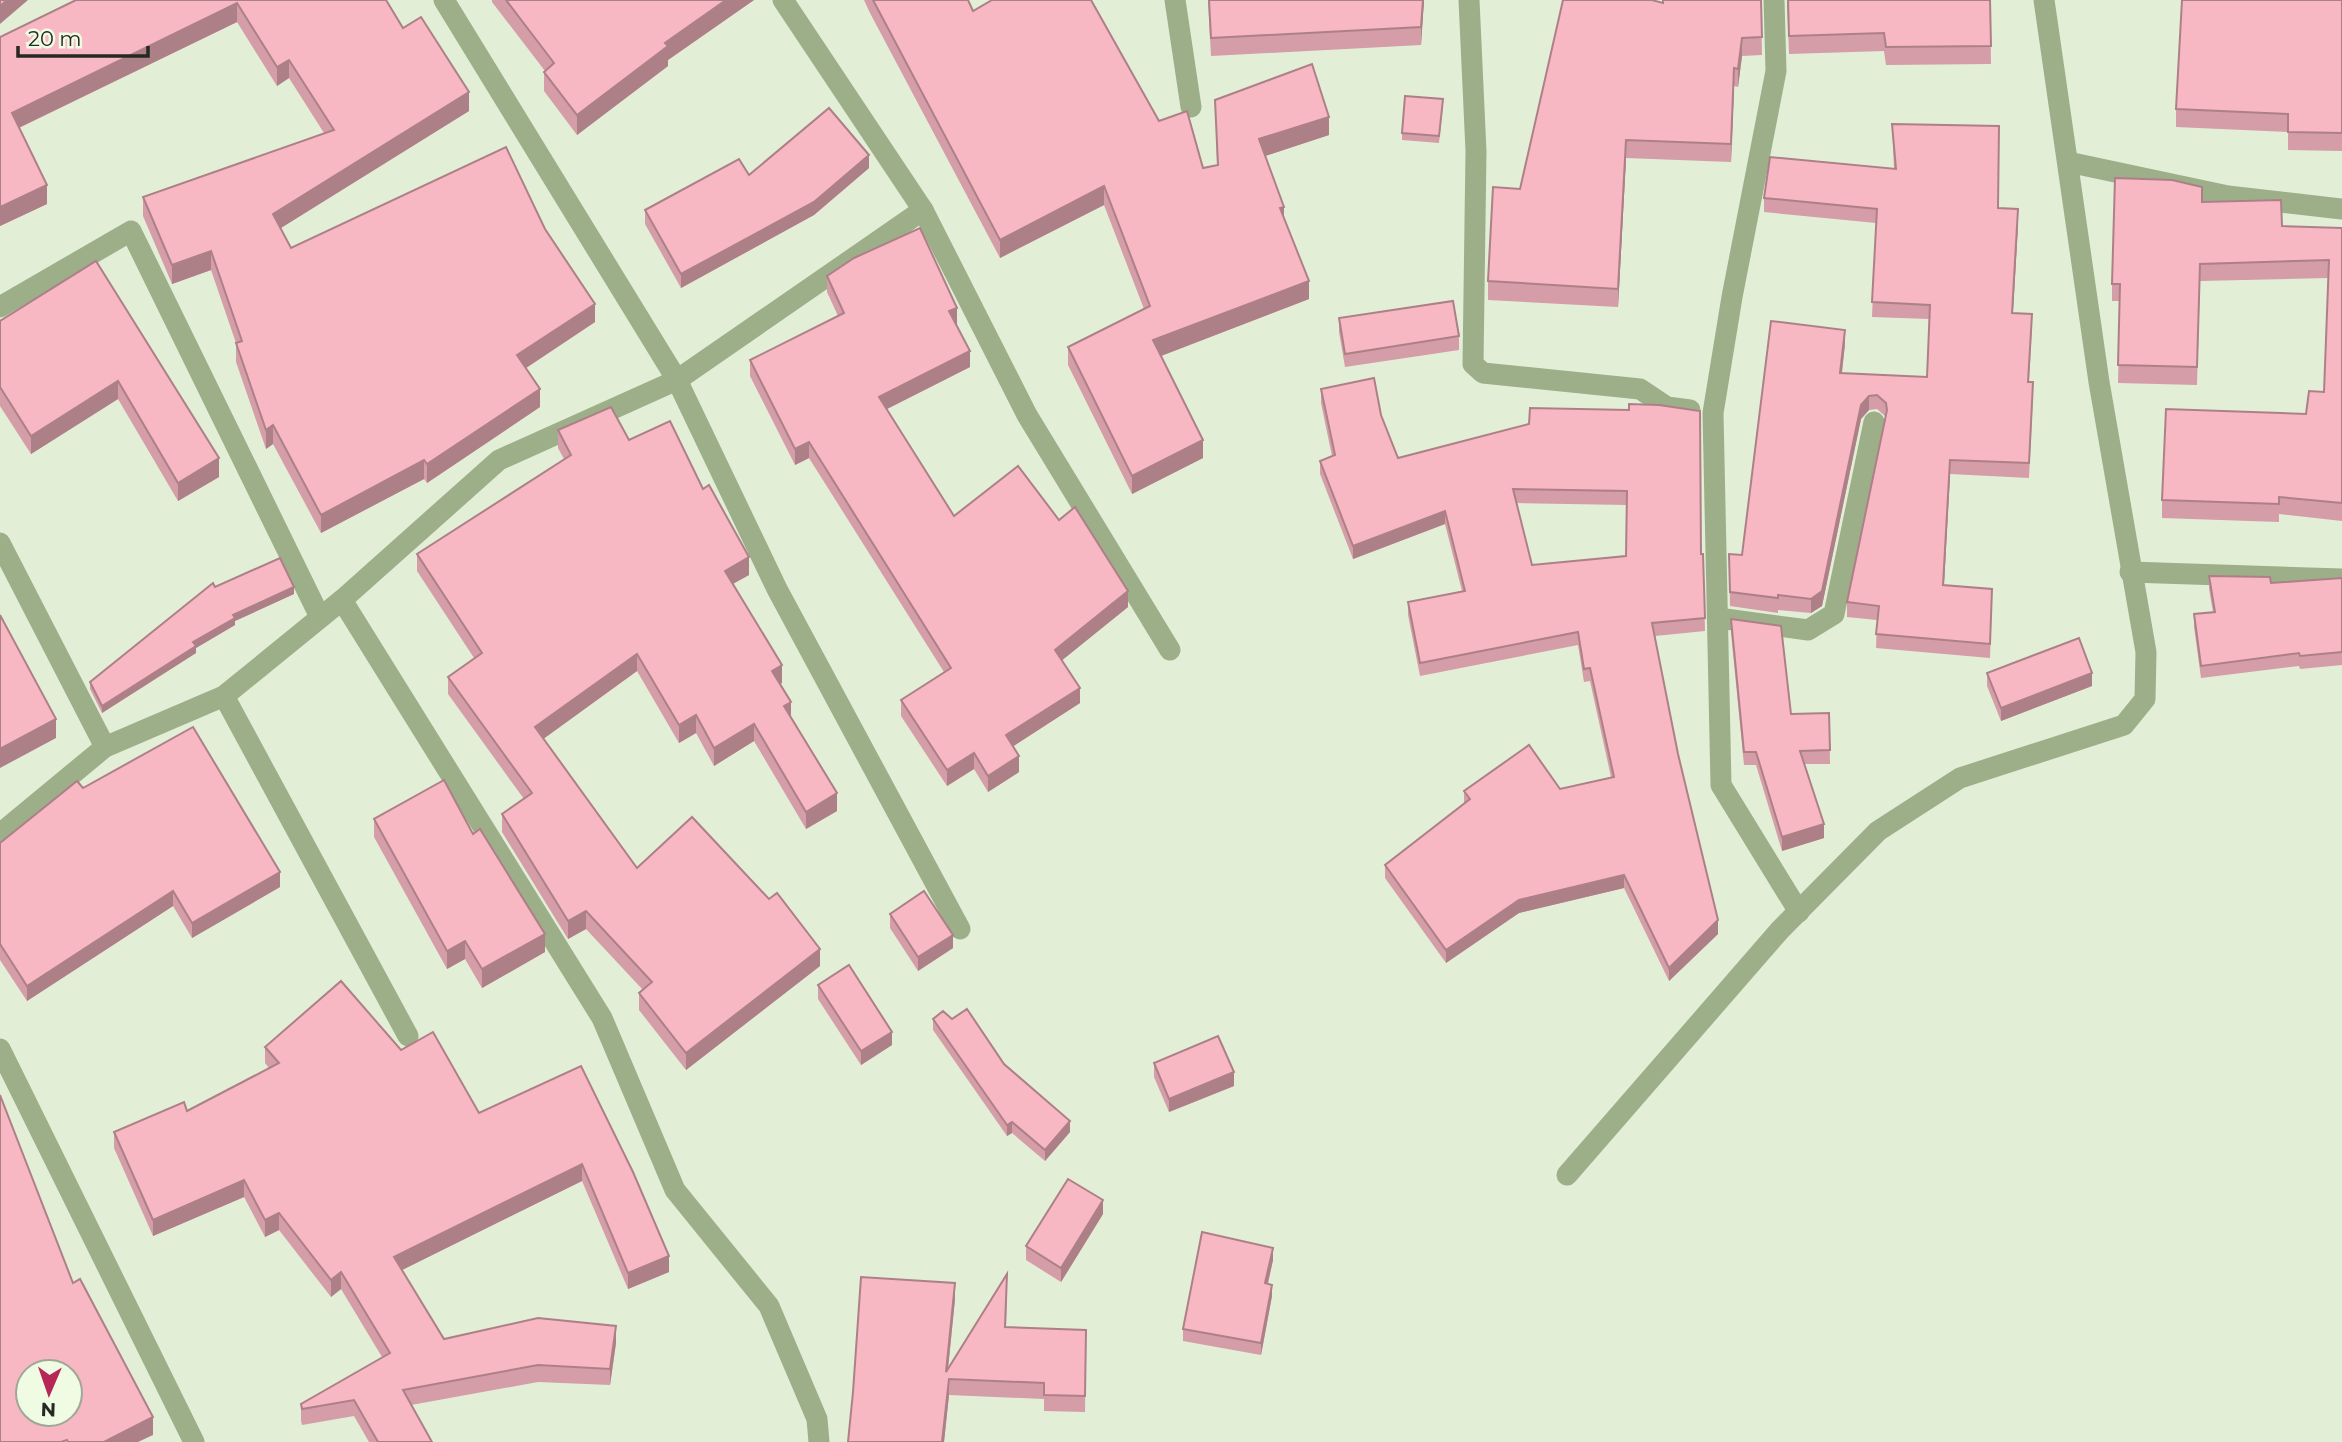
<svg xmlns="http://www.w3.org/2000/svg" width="2342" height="1442" viewBox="0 0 2342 1442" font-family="Montserrat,sans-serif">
	<rect width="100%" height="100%" fill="#e3eed7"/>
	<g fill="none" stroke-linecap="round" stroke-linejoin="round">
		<g stroke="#9daf89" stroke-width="21">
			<polyline points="444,0 677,380 777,589 960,929"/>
			<polyline points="783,0 923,210 1027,415 1170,650"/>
			<polyline points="1175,0 1191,107"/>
			<polyline points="1469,0 1476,151 1473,364 1483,373 1640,389 1667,407 1690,410"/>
			<polyline points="1774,0 1776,71 1732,297 1713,413 1721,785 1799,912"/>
			<polyline points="2068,162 2228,196 2342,209"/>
			<polyline points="0,307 131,231 319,615"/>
			<polyline points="0,543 105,747"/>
			<polyline points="2130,572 2342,579"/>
			<polyline points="342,600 602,1018 675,1190 769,1306 817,1419 819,1442"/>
			<polyline points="1718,618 1808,630 1834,614 1874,422"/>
			<polyline points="224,696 408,1036"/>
			<polyline points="0,834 105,747 224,696 342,600 499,460 677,380 923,210"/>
			<polyline points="0,1049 194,1442"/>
			<polyline points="1567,1175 1780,930 1878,831 1960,778 2124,725 2145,699 2146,652 2099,382 2044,0"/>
		</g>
	</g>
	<g fill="#d49da8" fill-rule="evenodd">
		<polygon points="76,0 386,0 403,28 469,111 280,228 291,248 545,229 595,322 526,368 540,407 427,483 424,479 321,533 273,444 266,449 236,362 236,343 211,270 172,284 143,216 143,197 324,133 289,78 277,86 237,22 19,128 47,204 0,226 0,37"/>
		<polygon points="492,0 754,0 668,60 668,66 577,135 544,91 544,72 545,71 492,2"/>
		<polygon points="864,0 968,0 973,11 1159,121 1203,168 1217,165 1215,100 1329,135 1265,156 1309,299 1161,356 1203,458 1132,494 1068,365 1068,347 1144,309 1104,205 1000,258 870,13"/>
		<polygon points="1208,0 1424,0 1421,45 1211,56"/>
		<polygon points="1761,0 1762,55 1742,56 1738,87 1734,86 1731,162 1626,158 1618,307 1488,300 1488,281 1520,189 1663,3"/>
		<polygon points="1787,0 1990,0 1991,64 1886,65 1884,51 1789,54"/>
		<polygon points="2342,0 2342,151 2288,150 2288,132 2176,127 2176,109"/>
		<polygon points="1443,106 1439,143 1402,140 1402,133"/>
		<polygon points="1892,124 2018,224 2013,313 2032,328 2029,382 2033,396 2029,478 1950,474 1944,586 1992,603 1990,658 1876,648 1877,620 1847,617 1847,602 1886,417 1877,409 1869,410 1861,419 1822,606 1811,613 1778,610 1778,613 1730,606 1729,554 1742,555 1845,344 1842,373 1927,377 1929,319 1872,317 1876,223 1764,212 1764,198 1894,169"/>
		<polygon points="869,168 814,215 681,288 645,224 645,210 749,175"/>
		<polygon points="2202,202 2282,226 2342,228 2342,521 2279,514 2279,522 2162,518 2162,500 2306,414 2324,392 2328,278 2200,281 2197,385 2118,383 2120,301 2112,301 2112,284"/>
		<polygon points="96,261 219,477 178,501 118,399 31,454 0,406 0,321"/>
		<polygon points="827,276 957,324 956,324 970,367 887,409 954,516 1059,520 1128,607 1062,660 1080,703 1013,746 1019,772 988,792 974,769 947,786 901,716 901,700 944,672 809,458 795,465 750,376 750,360 838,316 827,292"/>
		<polygon points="1339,318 1459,336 1459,350 1345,367 1339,332"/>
		<path d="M1321,389L1381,415L1398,458L1529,424L1530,408L1701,554H1703L1705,631L1655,636L1678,754L1718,934L1669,981L1624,888L1519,913L1446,963L1385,878V865L1464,804V791L1560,789L1611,777L1590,681L1584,682L1578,645L1420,676L1408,615V602L1462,591L1445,524L1353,559L1320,474V461L1332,456L1321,403ZM1516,503L1627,505L1626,556L1532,565Z"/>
		<polygon points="558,430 629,440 703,489 749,575 733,584 782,683 780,684 791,718 837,811 806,829 754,741 714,766 696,733 679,743 637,671 543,739 637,868 820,966 686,1070 639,1010 639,993 643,990 586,929 568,939 502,832 502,814 524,799 448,694 448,677 474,658 417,571 417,554 564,459 558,448"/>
		<polygon points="2209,576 2271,583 2342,578 2342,665 2300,669 2299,666 2201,678 2194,627 2194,614 2213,612 2209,589"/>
		<polygon points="215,587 294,594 235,621 235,625 196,648 196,653 102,713 90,689 90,682"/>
		<polygon points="1731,619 1791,714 1829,713 1830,764 1804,764 1824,838 1782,851 1756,765 1744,765 1731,633"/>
		<polygon points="1987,673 2092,686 2001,721 1987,686"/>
		<polygon points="83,788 280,887 192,938 173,906 27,1001 0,960 0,843"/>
		<polygon points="374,819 473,834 545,952 482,988 465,959 447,969 374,837"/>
		<polygon points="890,914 953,948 918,971 890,928"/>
		<polygon points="818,985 892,1045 861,1065 818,999"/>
		<polygon points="933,1019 1004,1064 1070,1132 1045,1161 1012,1133 1007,1136 933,1030"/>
		<polygon points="265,1047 401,1050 479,1113 581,1066 669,1272 628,1289 582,1181 402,1270 444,1339 616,1343 610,1385 538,1382 411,1405 432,1442 369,1442 354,1416 302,1425 301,1421 301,1404 382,1357 341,1289 331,1297 279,1230 265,1237 244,1197 153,1236 114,1148 114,1132 187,1111 269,1068 265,1063"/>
		<polygon points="1154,1063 1234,1086 1169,1112 1154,1077"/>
		<polygon points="1103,1214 1061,1282 1026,1260 1026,1246"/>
		<polygon points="1273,1260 1268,1284 1272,1296 1261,1355 1183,1341 1183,1329"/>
		<polygon points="1007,1290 1006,1327 1086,1330 1085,1412 1044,1411 1044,1399 949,1395 944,1442 848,1442 955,1299 948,1369"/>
	</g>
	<g fill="#ad8088">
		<polygon points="7,0 28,0 0,24 0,6"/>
		<polygon points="726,0 754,0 668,60 668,66 577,135 577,115 665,43"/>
		<polygon points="1423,0 1424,0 1421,45 1421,27"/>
		<polygon points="237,3 237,22 12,131 12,113"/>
		<polygon points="1742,38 1742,56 1738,87 1738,69"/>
		<polygon points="289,60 289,78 277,86 277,67"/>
		<polygon points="1734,68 1734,86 1731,162 1731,144"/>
		<polygon points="469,92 469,111 273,233 273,214"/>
		<polygon points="1329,117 1329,135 1259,158 1259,139"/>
		<polygon points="1626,140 1626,158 1618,307 1618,289"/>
		<polygon points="869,155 869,168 814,215 681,288 681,274"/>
		<polygon points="47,185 47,204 0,226 0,207"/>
		<polygon points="1104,186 1104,205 1000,258 1000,240"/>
		<polygon points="1284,207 1284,225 1280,208"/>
		<polygon points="2018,209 2018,224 2012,327 2012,313"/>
		<polygon points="211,251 211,270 172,284 172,265"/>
		<polygon points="1309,281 1309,299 1153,359 1153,340"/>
		<polygon points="595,304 595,322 517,374 517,355"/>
		<polygon points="957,308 957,324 949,327 949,311"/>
		<polygon points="1845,330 1845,344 1840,388 1840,373"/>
		<polygon points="970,351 970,367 879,413 879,397"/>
		<polygon points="118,381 118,399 31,454 31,436"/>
		<polygon points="540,389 540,407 427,483 427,464"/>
		<polygon points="1869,396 1869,410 1861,419 1822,606 1811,613 1811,599 1861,405"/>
		<polygon points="273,425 273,444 266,449 266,430"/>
		<polygon points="1203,440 1203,458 1132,494 1132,476"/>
		<polygon points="809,442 809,458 795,465 795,449"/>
		<polygon points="219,458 219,477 178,501 178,483"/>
		<polygon points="424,460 424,479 321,533 321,515"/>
		<polygon points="1950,460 1950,474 1943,600 1943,585"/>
		<polygon points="1445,511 1445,524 1353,559 1353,546"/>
		<polygon points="749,557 749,575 725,588 725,571"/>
		<polygon points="294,587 294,594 235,621 235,625 196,648 196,653 102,713 102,706 233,615"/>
		<polygon points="1128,591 1128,607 1055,666 1055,650"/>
		<polygon points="637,654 637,671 535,745 535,727"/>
		<polygon points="782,665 782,683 772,689 772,671"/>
		<polygon points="2092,673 2092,686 2001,721 2001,708"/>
		<polygon points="1080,688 1080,703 1006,751 1006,735"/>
		<polygon points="791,702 791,720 784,706"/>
		<polygon points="696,715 696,733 679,743 679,725"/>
		<polygon points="56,719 56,738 0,768 0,749"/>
		<polygon points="754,724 754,741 714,766 714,748"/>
		<polygon points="974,753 974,769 947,786 947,770"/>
		<polygon points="1019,756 1019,772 988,792 988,776"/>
		<polygon points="837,793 837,811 806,829 806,812"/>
		<polygon points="1824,824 1824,838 1782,851 1782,837"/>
		<polygon points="280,872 280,887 192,938 192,923"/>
		<polygon points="1624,875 1624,888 1519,913 1446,963 1446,950 1519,900"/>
		<polygon points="173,891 173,906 27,1001 27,986"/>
		<polygon points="586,911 586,929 568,939 568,921"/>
		<polygon points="1718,920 1718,934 1669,981 1669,968"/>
		<polygon points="545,934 545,952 482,988 482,969"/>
		<polygon points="953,935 953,948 918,971 918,957"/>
		<polygon points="465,941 465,959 447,969 447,951"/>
		<polygon points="820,949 820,966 686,1070 686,1053"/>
		<polygon points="892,1032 892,1045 861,1065 861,1051"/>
		<polygon points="1234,1072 1234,1086 1169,1112 1169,1099"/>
		<polygon points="1070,1121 1070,1132 1045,1161 1045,1150"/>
		<polygon points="1012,1122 1012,1133 1007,1136 1007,1125"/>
		<polygon points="582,1164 582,1181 394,1274 394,1257"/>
		<polygon points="244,1180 244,1197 153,1236 153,1220"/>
		<polygon points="1103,1200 1103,1214 1061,1282 1061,1268"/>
		<polygon points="279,1213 279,1230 265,1237 265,1220"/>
		<polygon points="1273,1248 1273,1260 1265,1295 1265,1283"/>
		<polygon points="669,1256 669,1272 628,1289 628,1273"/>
		<polygon points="341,1272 341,1289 331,1297 331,1280"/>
		<polygon points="955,1283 955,1299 946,1388 946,1372"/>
		<polygon points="1272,1285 1272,1296 1261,1355 1261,1343"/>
		<polygon points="616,1326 616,1343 610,1385 610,1369"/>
		<polygon points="949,1379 949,1395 944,1442 942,1442"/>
		<polygon points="153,1417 153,1435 138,1442 104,1442"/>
	</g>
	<g fill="#f7b7c3" stroke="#ad8088" stroke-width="2" fill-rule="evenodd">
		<polygon points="0,0 7,0 0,6"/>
		<polygon points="76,0 386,0 403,28 421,17 469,92 273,214 291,248 506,147 545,229 595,304 517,355 540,389 427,464 424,460 321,515 273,425 266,430 236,343 242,341 211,251 172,265 143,197 334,130 289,60 277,67 237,3 12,113 47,185 0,207 0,37"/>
		<polygon points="506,0 726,0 665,43 668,46 577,115 544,72 554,63"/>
		<polygon points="873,0 968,0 973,11 992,0 1091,0 1159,121 1187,111 1203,168 1218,165 1215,100 1312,64 1329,117 1259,139 1284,207 1280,208 1309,281 1153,340 1203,440 1132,476 1068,347 1150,306 1104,186 1000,240"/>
		<polygon points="1209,0 1423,0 1421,27 1211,38"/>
		<polygon points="1563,0 1652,0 1663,3 1663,0 1761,0 1762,37 1742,38 1738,69 1734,68 1731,144 1626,140 1618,289 1488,281 1493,187 1520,189"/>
		<polygon points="1788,0 1990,0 1991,46 1886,47 1884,33 1789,36"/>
		<polygon points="2182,0 2342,0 2342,133 2288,132 2288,114 2176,109"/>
		<polygon points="1405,96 1443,99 1439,136 1402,133"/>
		<polygon points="829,108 869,155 814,202 681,274 645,210 739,159 749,175"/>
		<polygon points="1892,124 1999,126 1998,208 2018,209 2012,313 2032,314 2028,382 2033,382 2029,463 1950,460 1943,585 1992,589 1990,644 1876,634 1879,606 1847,602 1887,410 1886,403 1877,395 1869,396 1861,405 1822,591 1811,599 1778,595 1778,598 1730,592 1729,554 1742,555 1771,321 1845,330 1840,373 1927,377 1930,305 1872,302 1877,209 1764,198 1770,157 1896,169"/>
		<polygon points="2115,178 2172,180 2202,187 2202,202 2281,200 2282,226 2342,228 2342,503 2279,497 2279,504 2162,500 2166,409 2306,414 2309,391 2324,392 2329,260 2200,264 2197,367 2118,365 2120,284 2112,284"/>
		<polygon points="920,228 957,308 949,311 970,351 879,397 954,516 1018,466 1059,520 1075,507 1128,591 1055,650 1080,688 1006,735 1019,756 988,776 974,753 947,770 901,700 951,668 809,442 795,449 750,360 844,313 827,276 854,258"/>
		<polygon points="96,261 219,458 178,483 118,381 31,436 0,387 0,321"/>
		<polygon points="1453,301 1459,336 1345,354 1339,318"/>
		<path d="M1374,378L1381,415L1398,458L1529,424L1530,408L1629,410V404L1659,405L1700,411L1701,554H1703L1705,618L1652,623L1678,754L1718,920L1669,968L1624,875L1519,900L1446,950L1385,865L1470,799L1464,791L1529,745L1560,789L1614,777L1590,668L1584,669L1578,632L1420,663L1408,602L1465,591L1445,511L1353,546L1320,461L1335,455L1321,389ZM1513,489L1627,491L1626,556L1532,565Z"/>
		<polygon points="611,407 629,440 670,421 703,489 709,485 749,557 725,571 782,665 772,671 791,702 784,706 837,793 806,812 754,724 714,748 696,715 679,725 637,654 535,727 637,868 692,817 769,899 777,893 820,949 686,1053 639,993 652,982 586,911 568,921 502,814 532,793 448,677 482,653 417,554 571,455 558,430"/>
		<polygon points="280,558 294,587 233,615 235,618 193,642 196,646 102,706 90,682 213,583 215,587"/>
		<polygon points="2209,576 2270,577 2271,583 2342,578 2342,652 2300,656 2299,653 2201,666 2194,614 2215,612"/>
		<polygon points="0,615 56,719 0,749"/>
		<polygon points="1731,619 1781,626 1791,714 1829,713 1830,750 1800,751 1824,824 1782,837 1756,752 1744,752"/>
		<polygon points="2079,638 2092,673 2001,708 1987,673"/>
		<polygon points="193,727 280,872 192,923 173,891 27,986 0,944 0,843 77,781 83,788"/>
		<polygon points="444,780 473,834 480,829 545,934 482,969 465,941 447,951 374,819"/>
		<polygon points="924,891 953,935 918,957 890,914"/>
		<polygon points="849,965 892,1032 861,1051 818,985"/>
		<polygon points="341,981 401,1050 433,1032 479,1113 581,1066 633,1172 669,1256 628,1273 582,1164 394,1257 444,1339 538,1318 616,1326 610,1369 538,1365 403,1390 432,1442 378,1442 354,1400 302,1409 301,1404 390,1353 341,1272 331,1280 279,1213 265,1220 244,1180 153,1220 114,1132 184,1102 187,1111 279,1063 265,1047"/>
		<polygon points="967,1009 1004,1064 1070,1121 1045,1150 1012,1122 1007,1125 933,1019 943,1011 952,1019"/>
		<polygon points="1218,1036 1234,1072 1169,1099 1154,1063"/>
		<path d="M0,1095L73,1283L80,1279L153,1417L104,1442H68L67,1440L61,1442H0ZM28,1372H70V1414H28Z"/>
		<polygon points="1068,1179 1103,1200 1061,1268 1026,1246"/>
		<polygon points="1202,1232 1273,1248 1265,1283 1272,1285 1261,1343 1183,1329"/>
		<polygon points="1007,1274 1005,1327 1086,1330 1085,1396 1044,1395 1044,1383 949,1379 942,1442 848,1442 853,1392 861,1277 955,1283 946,1372"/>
	</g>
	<g transform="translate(49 1393) rotate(182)"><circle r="33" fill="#f0fbe4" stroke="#9fa796" stroke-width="2"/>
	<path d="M0-5L12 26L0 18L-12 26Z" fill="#b62757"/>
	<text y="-10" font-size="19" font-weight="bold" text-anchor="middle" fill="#252921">N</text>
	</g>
	<path d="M18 46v10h130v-10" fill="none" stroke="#252921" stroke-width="3.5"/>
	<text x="28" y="46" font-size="21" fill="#252921" stroke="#f0fbe4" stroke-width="5" paint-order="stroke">20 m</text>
</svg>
